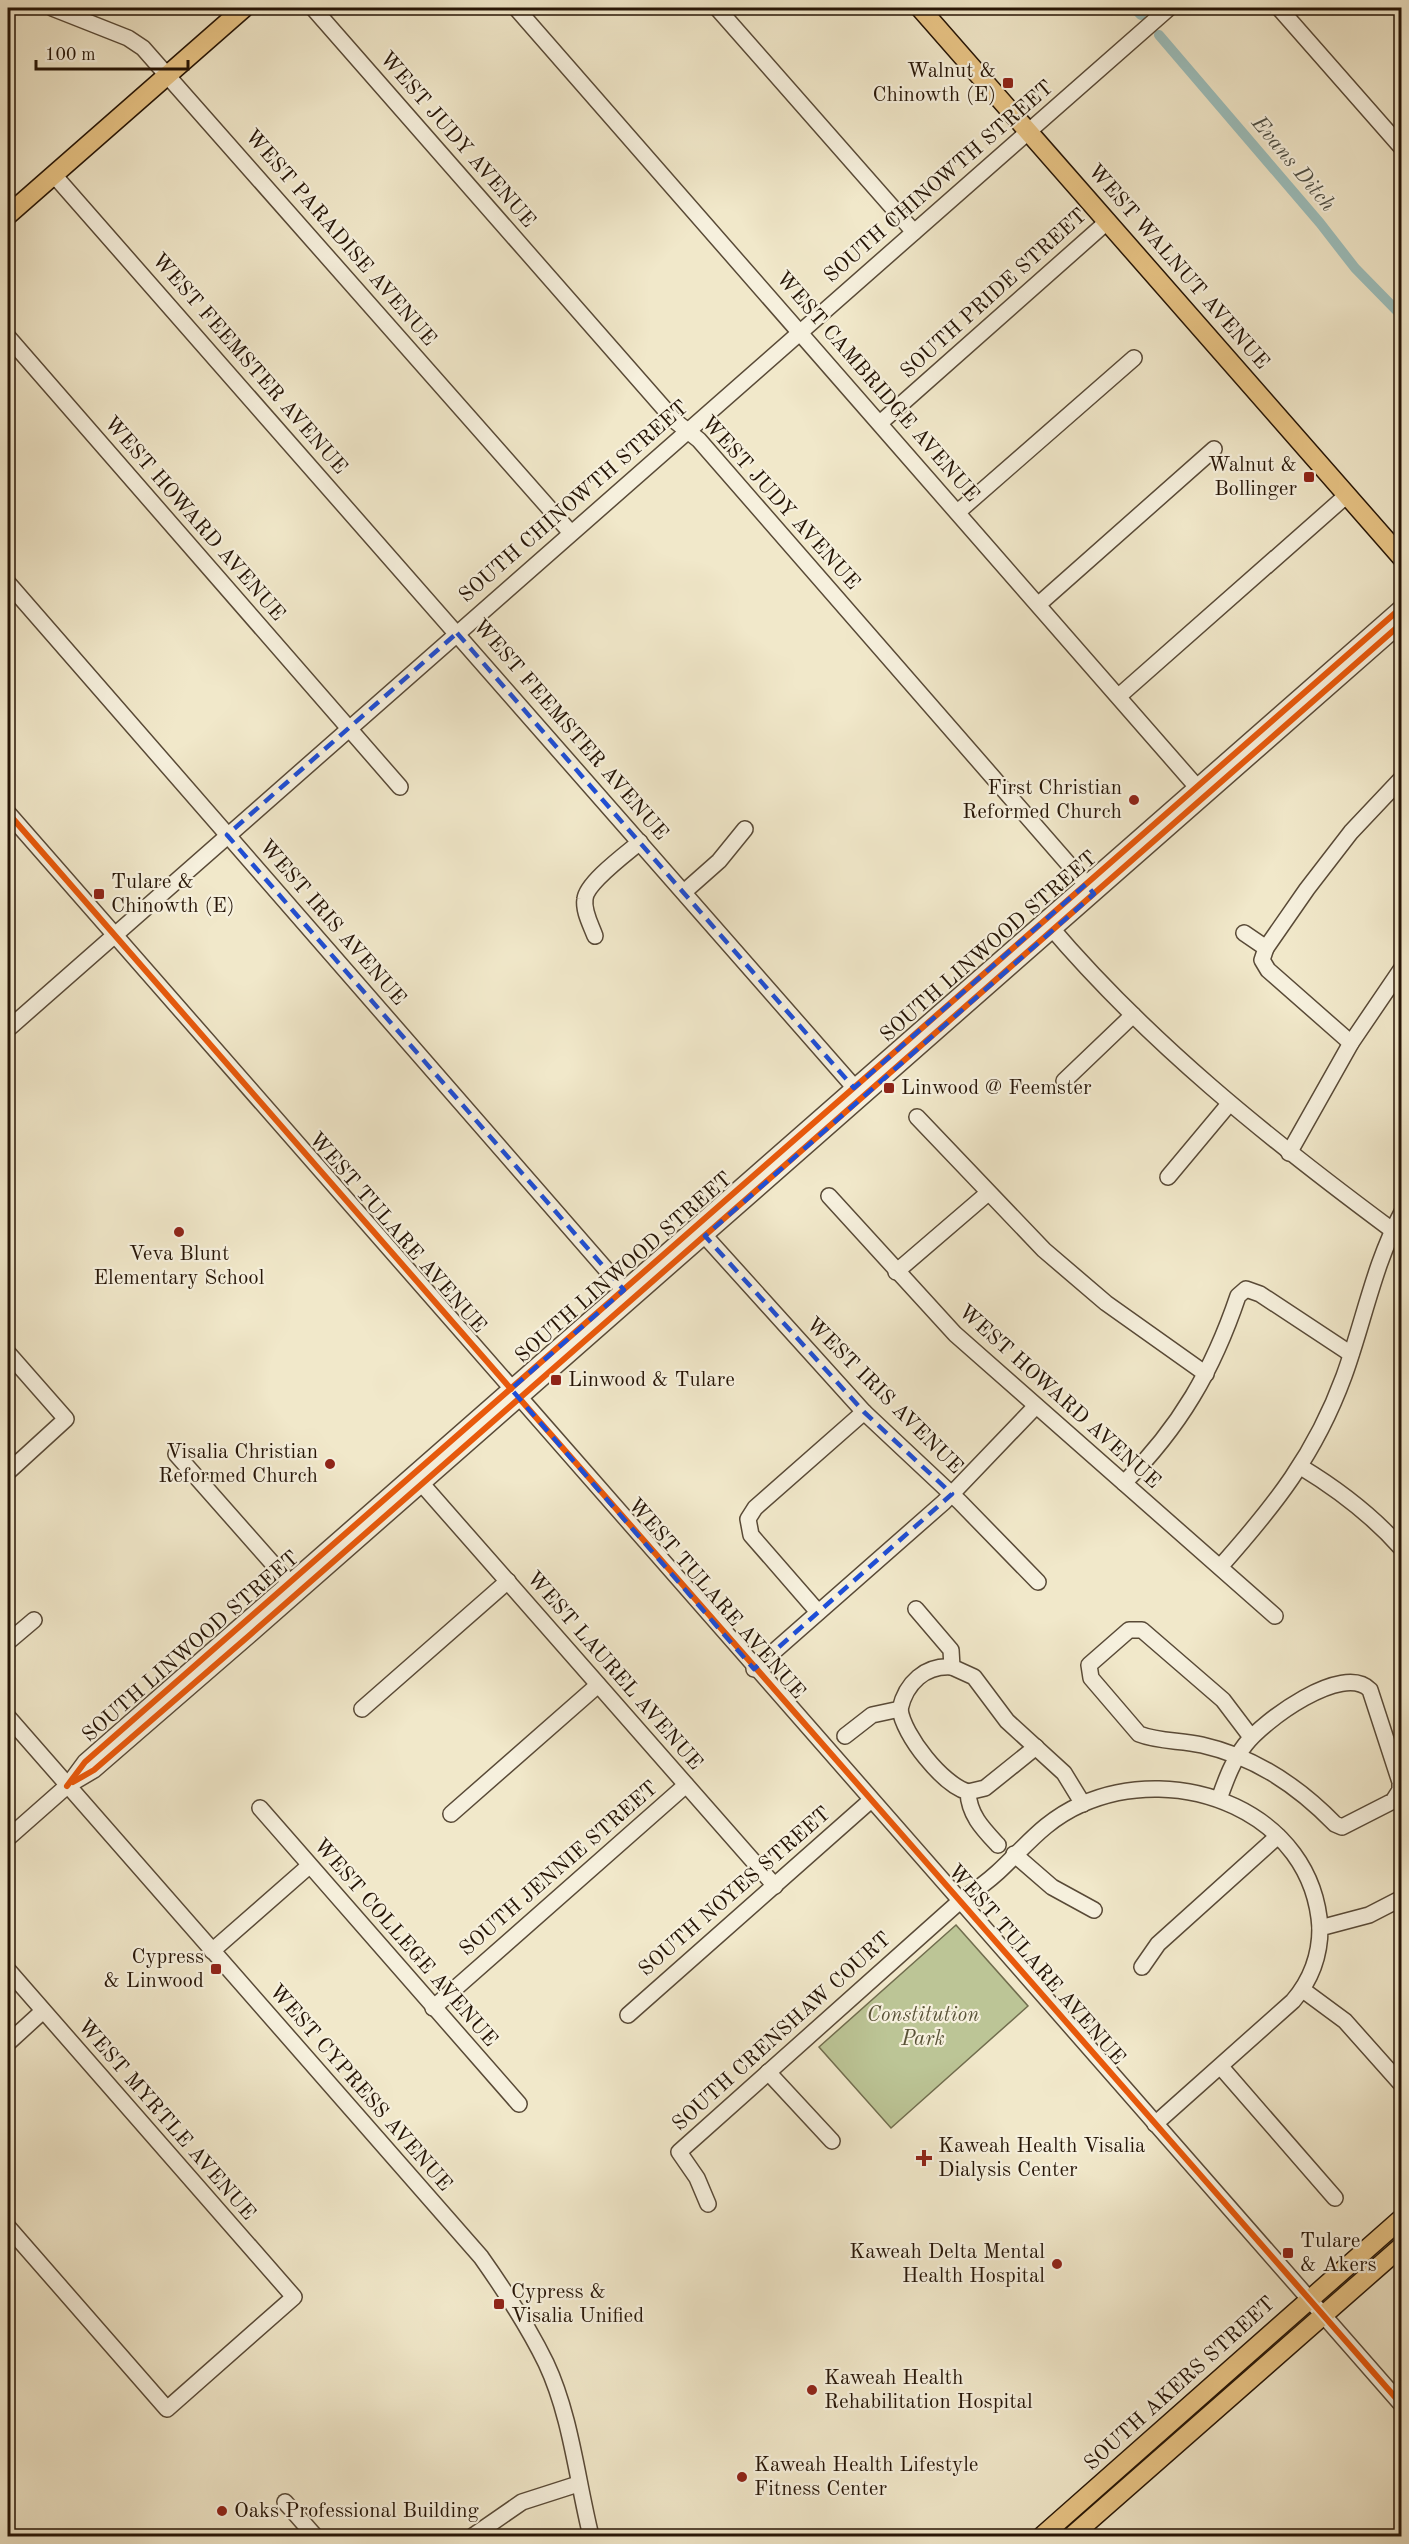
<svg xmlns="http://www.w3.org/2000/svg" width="1409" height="2544" viewBox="0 0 1409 2544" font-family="'Old Standard TT',serif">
	<rect width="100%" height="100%" fill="#f1e8ca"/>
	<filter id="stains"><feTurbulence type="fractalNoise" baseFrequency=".00333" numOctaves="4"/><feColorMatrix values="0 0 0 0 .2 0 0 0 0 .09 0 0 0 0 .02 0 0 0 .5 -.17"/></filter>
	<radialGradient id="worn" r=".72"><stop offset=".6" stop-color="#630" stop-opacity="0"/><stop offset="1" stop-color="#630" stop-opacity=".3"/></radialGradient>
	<polygon fill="#bcc596" stroke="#716d4e" stroke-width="1.5" points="956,1925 1028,2006 891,2128 819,2047"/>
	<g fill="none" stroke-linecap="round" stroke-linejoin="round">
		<g stroke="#9cbfbd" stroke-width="10">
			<polyline points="1134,8 1141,15"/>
			<polyline points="1159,35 1320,223 1355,268 1402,316"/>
		</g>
		<defs>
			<g id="minor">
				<polyline points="52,8 128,38 143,48 571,533"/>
				<polyline points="313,8 675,421 699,440 1092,891"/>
				<polyline points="516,8 1203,794"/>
				<polyline points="717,8 914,232"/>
				<polyline points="1279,8 1402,148"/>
				<polyline points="54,175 861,1095"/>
				<polyline points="8,337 400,787"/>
				<polyline points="880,423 1108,221"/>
				<polyline points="959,511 1134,358"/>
				<polyline points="8,583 624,1290"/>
				<polyline points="1039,604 1214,449"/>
				<polyline points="1119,696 1347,495"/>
				<polyline points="8,813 1402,2405"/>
				<polyline points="684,892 719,861 745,829"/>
				<path d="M1048,924C1148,1042 1268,1138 1392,1230"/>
				<polyline points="1244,933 1266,948 1262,960 1268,970 1351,1043"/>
				<path d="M595,936C591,925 583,911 585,899C586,883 627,853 640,842"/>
				<polyline points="1266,948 1307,889 1351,832 1402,778"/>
				<polyline points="8,1029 1169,8"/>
				<polyline points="1064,1081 1133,1015"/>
				<polyline points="917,1117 1044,1250 1106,1303 1206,1374"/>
				<polyline points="1289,1153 1351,1043 1402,968"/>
				<polyline points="1168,1177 1229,1104"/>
				<polyline points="829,1196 955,1334 1275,1616"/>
				<polyline points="705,1236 864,1412 960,1502 1038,1582"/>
				<polyline points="896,1272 988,1193"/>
				<polyline points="8,1353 66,1419 8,1472"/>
				<polyline points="176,1454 289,1582 288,1592"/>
				<path d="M1301,1467C1339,1490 1372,1515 1402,1549"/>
				<polyline points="415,1481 422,1484 775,1886"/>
				<path d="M1124,1483C1180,1427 1213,1370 1238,1296L1246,1289L1260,1294L1351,1354"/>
				<path d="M1220,1567C1275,1505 1315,1455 1344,1376C1364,1321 1374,1264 1402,1212"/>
				<polyline points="916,1609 951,1650 952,1667 974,1677 1007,1721 1064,1773 1083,1804"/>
				<polyline points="818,1612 751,1535 748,1519 755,1508 864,1412"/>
				<polyline points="8,1642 34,1620"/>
				<polyline points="754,1669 944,1502 1036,1406"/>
				<polyline points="362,1709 508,1581"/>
				<path d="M900,1709C903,1735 943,1785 968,1792C969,1815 983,1829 998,1845"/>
				<path d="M8,1717L481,2257C505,2291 528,2326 546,2363C571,2416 577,2480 591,2536"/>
				<path d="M845,1736L872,1715L900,1709C906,1683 925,1665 952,1667"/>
				<polyline points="71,1781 85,1762 1402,607"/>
				<polyline points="968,1792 985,1788 1036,1747"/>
				<path d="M1219,1799C1226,1780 1232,1762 1245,1745C1263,1721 1343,1662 1370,1690L1400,1782V1790L1393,1801L1342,1827L1335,1824C1297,1785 1255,1757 1202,1745C1181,1740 1159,1742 1139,1734L1091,1678L1089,1665L1129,1630H1142L1223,1700L1251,1737"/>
				<polyline points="260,1808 519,2104"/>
				<polyline points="451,1814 598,1685"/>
				<polyline points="8,1838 67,1786 94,1770 251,1634 1402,623"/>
				<polyline points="1014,1854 1052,1887 1094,1910"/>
				<polyline points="212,1951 309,1866"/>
				<polyline points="1142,1967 1158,1944 1278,1836"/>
				<polyline points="8,1970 294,2297 167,2409 8,2227"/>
				<polyline points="1303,1990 1345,2021 1402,2085"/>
				<polyline points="433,2008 686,1785"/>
				<polyline points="628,2015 870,1801"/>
				<polyline points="8,2043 43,2011"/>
				<polyline points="1221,2067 1335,2198"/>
				<polyline points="768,2072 832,2141"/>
				<path d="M1155,2124L1293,2001C1311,1980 1320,1955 1320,1928L1369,1915L1402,1898"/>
				<path d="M708,2204L697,2178L679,2152L959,1902C972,1893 986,1883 998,1872C1027,1845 1044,1821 1082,1804C1179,1761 1313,1812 1320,1928"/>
				<polyline points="285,2502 315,2536"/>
				<polyline points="473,2536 522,2502 578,2484"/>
			</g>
			<g id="major">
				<polyline points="920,8 1402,558"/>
				<polyline points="8,215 244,8"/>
				<polyline points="1042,2536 1402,2218"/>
				<polyline points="1072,2536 1402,2246"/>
			</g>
		</defs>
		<use href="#minor" stroke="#594a37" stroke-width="18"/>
		<use href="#major" stroke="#261506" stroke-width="21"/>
		<use href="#minor" stroke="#f6f0dd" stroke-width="15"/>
		<use href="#major" stroke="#e8c485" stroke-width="18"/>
		<defs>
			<g id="cycleway">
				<polyline points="8,813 511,1389"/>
				<polyline points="519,1398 1402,2405"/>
				<polyline points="73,1782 94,1770 251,1634 1402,623"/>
				<polyline points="67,1786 85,1762 1402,607"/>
			</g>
		</defs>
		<use href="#cycleway" stroke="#f6f0dd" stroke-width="10"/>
		<use href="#cycleway" stroke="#e8590c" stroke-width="6"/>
	</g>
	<path fill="none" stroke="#1d4ed8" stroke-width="4.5" stroke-dasharray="12 8" stroke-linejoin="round" d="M457,633L854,1088L1086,884L1094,894L705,1236L864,1412L952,1494L754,1669L511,1389L624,1290L227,835Z"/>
	<g fill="#8f2418" stroke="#f6f0dd" stroke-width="2">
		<rect x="1002" y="77" width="12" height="12" rx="3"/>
		<rect x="1303" y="471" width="12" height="12" rx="3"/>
		<circle cx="1134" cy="800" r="6"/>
		<rect x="93" y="888" width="12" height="12" rx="3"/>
		<rect x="883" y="1082" width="12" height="12" rx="3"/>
		<circle cx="179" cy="1232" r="6"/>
		<rect x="550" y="1374" width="12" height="12" rx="3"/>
		<circle cx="330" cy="1464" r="6"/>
		<rect x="210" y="1963" width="12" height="12" rx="3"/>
		<path d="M921 2149h6v6h6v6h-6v6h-6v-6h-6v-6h6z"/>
		<rect x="1282" y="2247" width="12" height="12" rx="3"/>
		<circle cx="1057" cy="2264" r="6"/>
		<rect x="493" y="2298" width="12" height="12" rx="3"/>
		<circle cx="812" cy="2390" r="6"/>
		<circle cx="742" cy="2477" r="6"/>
		<circle cx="222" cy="2511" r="6"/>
	</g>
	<g text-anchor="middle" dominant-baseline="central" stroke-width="4.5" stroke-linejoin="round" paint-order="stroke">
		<g font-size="21" fill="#261506" stroke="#f6f0dd" text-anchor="start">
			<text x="996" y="71" text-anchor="end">Walnut &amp;<tspan x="996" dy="24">Chinowth (E)</tspan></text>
			<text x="1297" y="465" text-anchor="end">Walnut &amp;<tspan x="1297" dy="24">Bollinger</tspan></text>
			<text x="1122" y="788" text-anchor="end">First Christian<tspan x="1122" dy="24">Reformed Church</tspan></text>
			<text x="111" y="882">Tulare &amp;<tspan x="111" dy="24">Chinowth (E)</tspan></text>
			<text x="901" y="1088">Linwood @ Feemster</text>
			<text x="179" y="1254" text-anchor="middle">Veva Blunt<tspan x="179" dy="24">Elementary School</tspan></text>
			<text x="568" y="1380">Linwood &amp; Tulare</text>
			<text x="318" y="1452" text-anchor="end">Visalia Christian<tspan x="318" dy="24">Reformed Church</tspan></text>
			<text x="204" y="1957" text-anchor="end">Cypress<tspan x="204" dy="24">&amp; Linwood</tspan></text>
			<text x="938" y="2146">Kaweah Health Visalia<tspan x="938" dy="24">Dialysis Center</tspan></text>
			<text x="1300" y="2241">Tulare<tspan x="1300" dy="24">&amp; Akers</tspan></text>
			<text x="1045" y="2252" text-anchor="end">Kaweah Delta Mental<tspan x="1045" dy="24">Health Hospital</tspan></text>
			<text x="511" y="2292">Cypress &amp;<tspan x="511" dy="24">Visalia Unified</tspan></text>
			<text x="824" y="2378">Kaweah Health<tspan x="824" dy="24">Rehabilitation Hospital</tspan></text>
			<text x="754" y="2465">Kaweah Health Lifestyle<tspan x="754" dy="24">Fitness Center</tspan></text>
			<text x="234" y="2511">Oaks Professional Building</text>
		</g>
		<g font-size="21" fill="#261506" stroke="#f6f0dd">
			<text transform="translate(457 140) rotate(49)">WEST JUDY AVENUE</text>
			<text transform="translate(939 182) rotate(-41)">SOUTH CHINOWTH STREET</text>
			<text transform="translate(340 238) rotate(49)">WEST PARADISE AVENUE</text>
			<text transform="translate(1178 267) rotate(49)">WEST WALNUT AVENUE</text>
			<text transform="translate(994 294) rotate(-42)">SOUTH PRIDE STREET</text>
			<text transform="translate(249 364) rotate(49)">WEST FEEMSTER AVENUE</text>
			<text transform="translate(877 387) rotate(49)">WEST CAMBRIDGE AVENUE</text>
			<text transform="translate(574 502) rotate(-41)">SOUTH CHINOWTH STREET</text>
			<text transform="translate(780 503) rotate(48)">WEST JUDY AVENUE</text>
			<text transform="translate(194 519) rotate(49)">WEST HOWARD AVENUE</text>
			<text transform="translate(570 730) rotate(49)">WEST FEEMSTER AVENUE</text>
			<text transform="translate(332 923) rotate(49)">WEST IRIS AVENUE</text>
			<text transform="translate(989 947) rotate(-41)">SOUTH LINWOOD STREET</text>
			<text transform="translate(397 1233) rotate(49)">WEST TULARE AVENUE</text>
			<text transform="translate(624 1268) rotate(-41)">SOUTH LINWOOD STREET</text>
			<text transform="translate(884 1396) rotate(45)">WEST IRIS AVENUE</text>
			<text transform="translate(1059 1397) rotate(42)">WEST HOWARD AVENUE</text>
			<text transform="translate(716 1599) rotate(49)">WEST TULARE AVENUE</text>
			<text transform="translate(191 1647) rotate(-41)">SOUTH LINWOOD STREET</text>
			<text transform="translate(614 1671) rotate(49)">WEST LAUREL AVENUE</text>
			<text transform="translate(559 1869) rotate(-41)">SOUTH JENNIE STREET</text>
			<text transform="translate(735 1892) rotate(-41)">SOUTH NOYES STREET</text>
			<text transform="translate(405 1943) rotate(49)">WEST COLLEGE AVENUE</text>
			<text transform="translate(1036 1965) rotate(49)">WEST TULARE AVENUE</text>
			<text transform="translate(782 2032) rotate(-42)">SOUTH CRENSHAW COURT</text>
			<text transform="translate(360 2088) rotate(49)">WEST CYPRESS AVENUE</text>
			<text transform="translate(166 2120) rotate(49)">WEST MYRTLE AVENUE</text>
			<text transform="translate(1180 2384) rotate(-42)">SOUTH AKERS STREET</text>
		</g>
		<g font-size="21" font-style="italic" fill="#5a5338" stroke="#f6f0dd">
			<text x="923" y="2015">Constitution<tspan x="923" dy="24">Park</tspan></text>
		</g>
		<g font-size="22" font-style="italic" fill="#4f5046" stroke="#f6f0dd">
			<text transform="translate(1293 164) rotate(50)">Evans Ditch</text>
		</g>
	</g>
	<rect width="1409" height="2544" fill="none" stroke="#f1e8ca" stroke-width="30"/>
	<rect x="9" y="9" width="1391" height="2526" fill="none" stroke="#261506" stroke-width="3"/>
	<rect x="15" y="15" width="1379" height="2514" fill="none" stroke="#261506" stroke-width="1.5"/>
	<path d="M36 60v9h152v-9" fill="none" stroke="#261506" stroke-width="3"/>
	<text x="45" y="60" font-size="18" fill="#261506" stroke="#f6f0dd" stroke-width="4.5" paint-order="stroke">100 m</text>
	<rect width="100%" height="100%" filter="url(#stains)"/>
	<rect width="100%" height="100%" fill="url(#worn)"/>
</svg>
